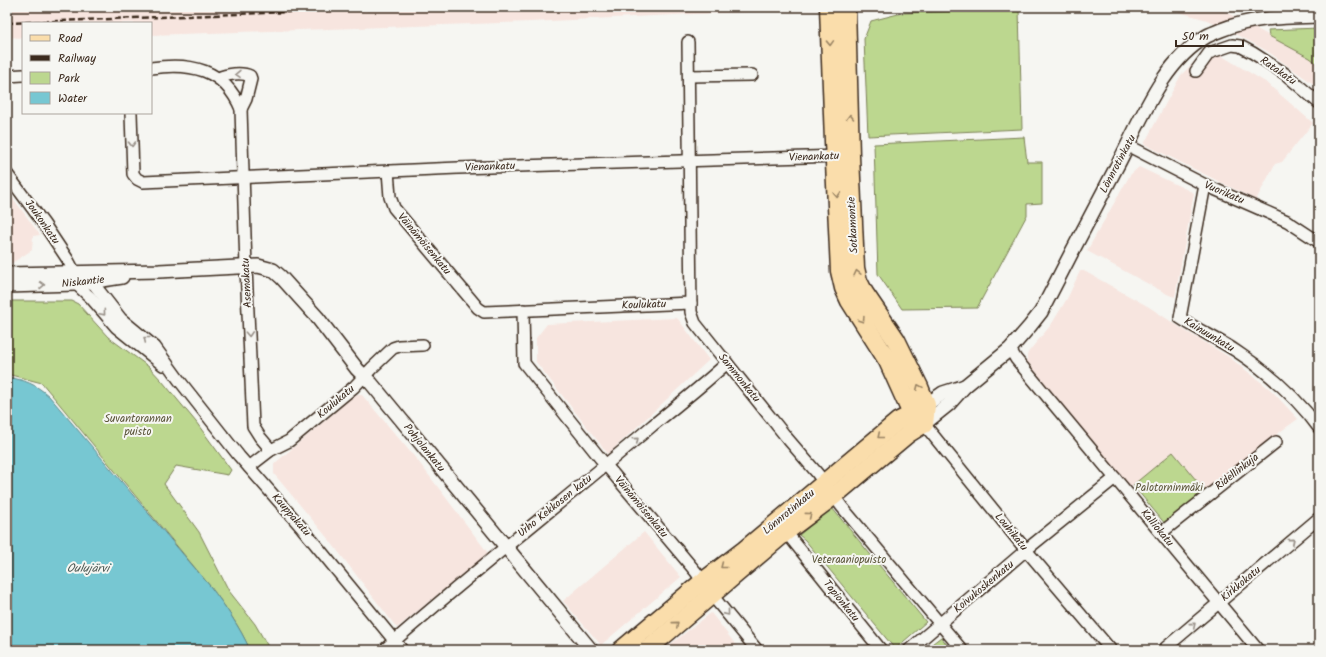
<svg xmlns="http://www.w3.org/2000/svg" width="1326" height="657" viewBox="0 0 1326 657" font-family="Kalam,sans-serif">
	<rect width="100%" height="100%" fill="#f6f6f2"/>
	<filter id="ink" filterUnits="userSpaceOnUse"><feTurbulence type="fractalNoise" baseFrequency=".025" numOctaves="2"/><feDisplacementMap in="SourceGraphic" scale="8" xChannelSelector="R" yChannelSelector="G"/><feConvolveMatrix kernelMatrix="1 2 1 2 8 2 1 2 1" color-interpolation-filters="sRGB"/></filter>
	<g filter="url(#ink)">
		<g fill="#f7e5df">
			<polygon points="7,7 885,7 694,14 530,22 151,35 151,23 23,23 22,38 7,37"/>
			<polygon points="1162,7 1213,7 1226,12 1310,58 1319,65 1319,88 1267,51 1247,40 1207,20"/>
			<polygon points="1203,53 1217,53 1267,83 1313,123 1282,162 1275,164 1256,200 1144,144 1181,75"/>
			<polygon points="1139,167 1194,193 1175,297 1169,295 1087,251 1130,175"/>
			<polygon points="7,190 40,235 33,236 32,250 12,263 7,263"/>
			<polygon points="1080,271 1084,271 1149,307 1184,330 1229,357 1271,390 1298,419 1277,434 1206,492 1173,452 1130,488 1027,361 1027,355 1029,351 1051,325 1068,297"/>
			<polygon points="676,318 678,319 709,360 608,454 536,362 536,338 547,324"/>
			<polygon points="355,395 362,395 418,461 488,553 397,628 330,541 274,474 274,464"/>
			<polygon points="644,532 681,577 601,645 563,601"/>
			<polygon points="711,613 740,650 663,650"/>
		</g>
		<g fill="#bcd78f" stroke="#7c8056">
			<polygon points="1019,9 1022,129 868,136 864,39 871,21 902,13"/>
			<polygon points="1319,28 1319,65 1310,58 1269,36 1268,30"/>
			<polygon points="1024,137 1027,162 1042,162 1042,203 1027,204 1027,215 977,308 902,309 878,274 874,144"/>
			<path d="M7,301H72L78,304L108,337L149,367L162,381L196,422L231,470L228,475L176,466L164,484L199,532L229,591L255,624L270,650H250C240,627 225,606 210,586L42,383L7,374Z"/>
			<polygon points="1173,452 1206,492 1166,525 1133,485"/>
			<polygon points="832,508 926,622 895,649 805,540 799,535"/>
			<polygon points="941,637 951,650 924,650"/>
		</g>
		<path fill="#77c7d2" stroke="#5f888a" d="M7,377C25,380 35,384 49,396L210,586C225,606 240,627 250,650H7Z"/>
		<g fill="none" stroke-linecap="round" stroke-linejoin="round">
			<defs>
				<g id="minor">
					<polyline points="688,42 691,312 695,323 787,438 817,473 842,507 962,650"/>
					<path d="M151,68C191,62 224,69 241,109L246,267L253,426L260,437L271,450"/>
					<polyline points="1196,71 1209,53 1232,45 1240,46 1253,53 1284,73 1319,103"/>
					<polyline points="7,76 23,75"/>
					<polyline points="689,76 752,75"/>
					<path d="M219,78C226,74 242,72 250,76L251,79L246,99L241,109"/>
					<polyline points="131,113 133,174 137,179 143,182 458,168 840,156"/>
					<polyline points="1127,145 1205,185 1287,221 1319,242"/>
					<polyline points="388,171 390,197 394,208 478,308 484,312 691,303"/>
					<polyline points="7,174 44,224 68,260 75,273 76,284 91,298 116,327 163,365"/>
					<path d="M1205,185L1180,318C1198,330 1218,339 1236,351C1268,372 1297,398 1319,428"/>
					<polyline points="86,279 93,283 121,319 155,347 179,380 239,456 302,528 402,650"/>
					<polyline points="523,310 524,363 600,458 696,572 711,594 757,650"/>
					<polyline points="1010,349 1016,359 1258,650"/>
					<polyline points="924,424 1026,550 1111,650"/>
					<polyline points="249,467 271,450 289,441 354,387 372,368 393,348 399,346 423,345"/>
					<polyline points="786,532 881,650"/>
					<polyline points="1161,533 1276,442"/>
					<path d="M384,650C471,573 564,501 653,425C678,405 703,385 727,363"/>
					<polyline points="909,650 1026,550 1115,478"/>
					<polyline points="1163,650 1319,518"/>
				</g>
				<g id="tertiary">
					<polyline points="7,274 159,271 258,266 273,270 281,277 317,317 357,369 371,383 591,650"/>
					<polyline points="7,286 76,284 122,277"/>
					<polyline points="919,410 943,393 965,386"/>
					<path d="M921,422L924,424L949,404L965,386L1010,349L1030,326L1041,312C1066,263 1091,215 1117,166C1141,121 1161,63 1207,36C1211,34 1216,32 1221,30C1253,17 1284,17 1319,16"/>
				</g>
				<g id="primary">
					<polyline points="621,650 702,582 744,550 898,421 912,414"/>
					<polyline points="647,650 786,532 834,496 908,434 924,424"/>
				</g>
				<g id="trunk">
					<polyline points="829,7 834,141 840,271 844,288 850,301 888,361 912,414"/>
					<polyline points="846,7 850,156 855,268 858,281 864,293 896,340 919,387 926,405 924,424"/>
				</g>
			</defs>
			<use href="#minor" stroke="#3b2a1e" stroke-width="14"/>
			<use href="#tertiary" stroke="#3b2a1e" stroke-width="16"/>
			<use href="#primary" stroke="#3b2a1e" stroke-width="20"/>
			<use href="#trunk" stroke="#3b2a1e" stroke-width="21"/>
			<use href="#minor" stroke="#f6f6f2" stroke-width="11"/>
			<use href="#tertiary" stroke="#f6f6f2" stroke-width="13"/>
			<use href="#primary" stroke="#faddab" stroke-width="17"/>
			<use href="#trunk" stroke="#faddab" stroke-width="18"/>
			<polyline stroke="#3b2a1e" stroke-width="2.5" stroke-dasharray="6 3" stroke-linecap="butt" points="7,23 416,7"/>
		</g>
		<defs><path id="oneway-chevron" d="M-2-3.5L2.5 0L-2 3.5" fill="none" stroke-width="1.6" stroke-linecap="round" stroke-linejoin="round"/></defs>
		<g stroke="#9a8464">
			<use href="#oneway-chevron" transform="translate(830 43) rotate(88)"/>
			<use href="#oneway-chevron" transform="translate(850 117) rotate(-91)"/>
			<use href="#oneway-chevron" transform="translate(837 195) rotate(87)"/>
			<use href="#oneway-chevron" transform="translate(857 273) rotate(-103)"/>
			<use href="#oneway-chevron" transform="translate(862 320) rotate(58)"/>
			<use href="#oneway-chevron" transform="translate(919 387) rotate(-114)"/>
			<use href="#oneway-chevron" transform="translate(880 436) rotate(141)"/>
			<use href="#oneway-chevron" transform="translate(809 515) rotate(-37)"/>
			<use href="#oneway-chevron" transform="translate(723 566) rotate(142)"/>
			<use href="#oneway-chevron" transform="translate(676 624) rotate(-41)"/>
		</g>
		<g stroke="#989088">
			<use href="#oneway-chevron" transform="translate(238 74) rotate(179)"/>
			<use href="#oneway-chevron" transform="translate(132 144) rotate(88)"/>
			<use href="#oneway-chevron" transform="translate(42 285) rotate(-1)"/>
			<use href="#oneway-chevron" transform="translate(103 313) rotate(49)"/>
			<use href="#oneway-chevron" transform="translate(249 334) rotate(87)"/>
			<use href="#oneway-chevron" transform="translate(146 339) rotate(-141)"/>
			<use href="#oneway-chevron" transform="translate(636 440) rotate(-40)"/>
			<use href="#oneway-chevron" transform="translate(1292 541) rotate(-40)"/>
			<use href="#oneway-chevron" transform="translate(727 613) rotate(51)"/>
			<use href="#oneway-chevron" transform="translate(1193 625) rotate(-40)"/>
		</g>
	</g>
	<g text-anchor="middle" dominant-baseline="central" stroke-width="4" stroke-linejoin="round" paint-order="stroke">
		<g font-size="11" fill="#3b2a1e" stroke="#f6f6f2">
			<text transform="translate(1278 71) rotate(35)">Ratakatu</text>
			<text transform="translate(814 157) rotate(-2)">Vienankatu</text>
			<text transform="translate(1118 164) rotate(-62)">Lönnrotinkatu</text>
			<text transform="translate(490 167) rotate(-2)">Vienankatu</text>
			<text transform="translate(1224 193) rotate(23)">Vuorikatu</text>
			<text transform="translate(42 222) rotate(55)">Joukonkatu</text>
			<text transform="translate(853 225) rotate(-93)">Sotkamontie</text>
			<text transform="translate(424 244) rotate(50)">Väinämöisenkatu</text>
			<text transform="translate(83 282) rotate(-6)">Niskantie</text>
			<text transform="translate(247 283) rotate(-93)">Asemakatu</text>
			<text transform="translate(644 305) rotate(-2)">Koulukatu</text>
			<text transform="translate(1209 335) rotate(31)">Kainuunkatu</text>
			<text transform="translate(739 378) rotate(51)">Sammonkatu</text>
			<text transform="translate(336 402) rotate(-40)">Koulukatu</text>
			<text transform="translate(424 448) rotate(51)">Pohjolankatu</text>
			<text transform="translate(1237 472) rotate(-38)">Ridellinkuja</text>
			<text transform="translate(555 506) rotate(-39)">Urho Kekkosen katu</text>
			<text transform="translate(641 507) rotate(50)">Väinämöisenkatu</text>
			<text transform="translate(789 512) rotate(-40)">Lönnrotinkatu</text>
			<text transform="translate(291 515) rotate(49)">Kauppakatu</text>
			<text transform="translate(1157 528) rotate(50)">Kalliokatu</text>
			<text transform="translate(1011 532) rotate(51)">Louhikatu</text>
			<text transform="translate(1241 584) rotate(-40)">Kirkkokatu</text>
			<text transform="translate(984 587) rotate(-40)">Koivukoskenkatu</text>
			<text transform="translate(841 601) rotate(51)">Tapionkatu</text>
		</g>
		<g font-size="11" fill="#5b553a" stroke="#f6f6f2">
			<text x="138" y="419">Suvantorannan<tspan x="138" dy="13">puisto</tspan></text>
			<text x="1169" y="488">Palotorninmäki</text>
			<text x="849" y="560">Veteraaniopuisto</text>
		</g>
		<g font-size="12" font-style="italic" fill="#4d5954" stroke="#f6f6f2">
			<text x="88" y="568">Oulujärvi</text>
		</g>
	</g>
	<rect width="1326" height="657" fill="none" stroke="#f6f6f2" stroke-width="24"/>
	<rect x="12" y="12" width="1302" height="633" fill="none" stroke="#3b2a1e" stroke-width="1.5" filter="url(#ink)"/>
	<rect x="22" y="22" width="130" height="92" fill="#f6f6f2" stroke="#aba49d"/>
	<rect x="30" y="35" width="20" height="6" fill="#faddab" stroke="#aba49d"/>
	<text x="58" y="42" font-size="12" fill="#3b2a1e">Road</text>
	<rect x="30" y="55" width="20" height="6" fill="#3b2a1e" stroke="#aba49d"/>
	<text x="58" y="62" font-size="12" fill="#3b2a1e">Railway</text>
	<rect x="30" y="72" width="20" height="12" fill="#bcd78f" stroke="#aba49d"/>
	<text x="58" y="82" font-size="12" fill="#3b2a1e">Park</text>
	<rect x="30" y="92" width="20" height="12" fill="#77c7d2" stroke="#aba49d"/>
	<text x="58" y="102" font-size="12" fill="#3b2a1e">Water</text>
	<path d="M1176 40v6h67v-6" fill="none" stroke="#3b2a1e" stroke-width="2"/>
	<text x="1182" y="40" font-size="12" fill="#3b2a1e" stroke="#f6f6f2" stroke-width="3" paint-order="stroke">50 m</text>
</svg>
